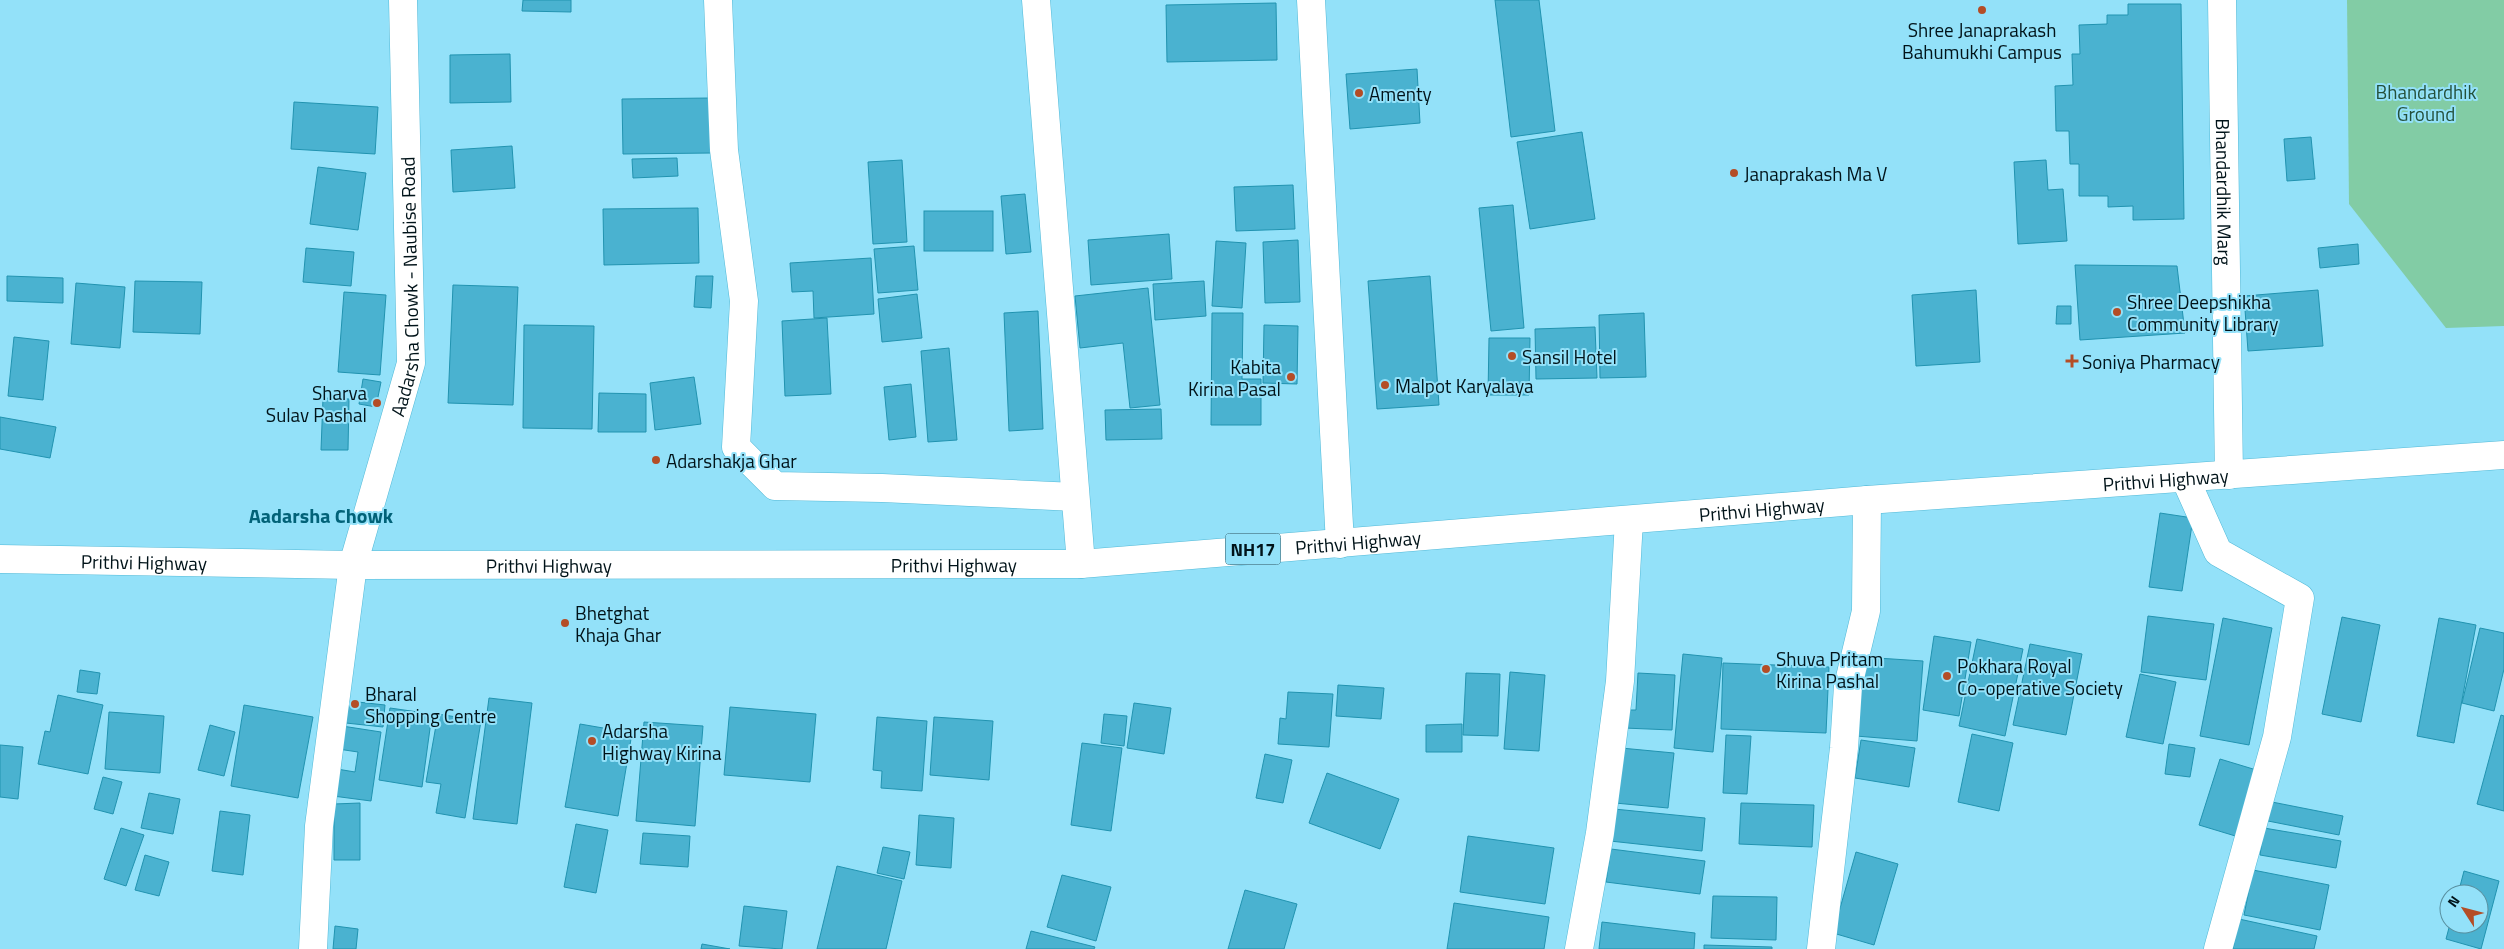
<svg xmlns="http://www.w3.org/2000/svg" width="2504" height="949" viewBox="0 0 2504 949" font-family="'Titillium Web',sans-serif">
	<rect width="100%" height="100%" fill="#93e1f9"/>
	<polygon fill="#82cca5" points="2347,0 2504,0 2504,326 2446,328 2349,204"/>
	<g fill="#4ab2d0" stroke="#2193b0">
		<polygon points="523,0 571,0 571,12 522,11"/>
		<polygon points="1495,0 1539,0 1555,131 1511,137"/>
		<polygon points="1276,3 1277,60 1167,62 1166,5"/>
		<polygon points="2128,4 2181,4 2184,219 2133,220 2133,206 2108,207 2108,196 2079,196 2079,164 2070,164 2069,131 2056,131 2055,86 2073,85 2072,54 2080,54 2079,25 2107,24 2107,15 2128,15"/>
		<polygon points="510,54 511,102 450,103 450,55"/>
		<polygon points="1417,69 1420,123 1350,129 1346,74"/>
		<polygon points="711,98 711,153 623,154 622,99"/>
		<polygon points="294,102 378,107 375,154 291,149"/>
		<polygon points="1582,132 1595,219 1530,229 1517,142"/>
		<polygon points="2311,137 2315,179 2287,181 2284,139"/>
		<polygon points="512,146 515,188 453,192 451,150"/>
		<polygon points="677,158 678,176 633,178 632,159"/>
		<polygon points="902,160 907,242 873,244 868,162"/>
		<polygon points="2046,160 2048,190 2063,189 2067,241 2018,244 2014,162"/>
		<polygon points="318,167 366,173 358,230 310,224"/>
		<polygon points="1293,185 1295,229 1236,231 1234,187"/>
		<polygon points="1025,194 1031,252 1006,254 1001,196"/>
		<polygon points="1513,205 1524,328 1491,331 1479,208"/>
		<polygon points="698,208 699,263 604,265 603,209"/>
		<rect x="924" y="211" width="69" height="40"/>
		<polygon points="1169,234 1172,279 1091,285 1088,240"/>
		<polygon points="1298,240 1300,302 1265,303 1263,242"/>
		<polygon points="1216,241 1246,243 1242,308 1212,306"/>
		<polygon points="2358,244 2359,264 2320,268 2318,248"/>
		<polygon points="914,246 918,290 878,293 874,249"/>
		<polygon points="306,248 354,252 351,286 303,282"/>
		<polygon points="871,258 874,314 814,318 813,291 792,292 790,263"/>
		<polygon points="2075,265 2177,266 2185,333 2080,340"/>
		<polygon points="7,276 63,278 63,303 7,301"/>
		<polygon points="696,276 713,276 711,308 694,307"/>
		<polygon points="1430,276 1439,405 1377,409 1368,281"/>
		<polygon points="135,281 202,282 200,334 133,332"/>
		<polygon points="1204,281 1206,316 1155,320 1153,284"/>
		<polygon points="76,283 125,287 120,348 71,344"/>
		<polygon points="453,285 518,287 513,405 448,403"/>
		<polygon points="1148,288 1160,405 1130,408 1123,343 1080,348 1075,296"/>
		<polygon points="1976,290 1980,362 1916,366 1912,295"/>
		<polygon points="2318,290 2323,346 2248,351 2244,296"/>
		<polygon points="344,292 386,295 380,375 338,372"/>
		<polygon points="917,294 922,338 882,342 878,299"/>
		<polygon points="2057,306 2071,306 2071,324 2056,324"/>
		<polygon points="1038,311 1043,429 1009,431 1004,313"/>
		<polygon points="1212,313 1243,313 1242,379 1261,379 1261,425 1211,425"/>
		<polygon points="1644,313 1646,377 1600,378 1599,315"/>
		<polygon points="827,318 831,394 785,396 782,321"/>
		<polygon points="524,325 594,326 592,429 523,428"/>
		<polygon points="1264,325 1298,326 1297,384 1263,383"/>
		<polygon points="1595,327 1597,378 1536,379 1535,329"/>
		<polygon points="14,337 49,341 43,400 8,396"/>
		<polygon points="1489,338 1530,338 1529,395 1488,395"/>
		<polygon points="949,348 957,440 928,442 921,351"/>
		<polygon points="694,377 701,424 655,430 650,383"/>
		<polygon points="363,379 381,382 376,407 359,404"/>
		<polygon points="911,384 916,437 889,440 884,387"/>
		<polygon points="599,393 646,394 646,432 598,432"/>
		<polygon points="323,398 349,399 348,450 321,450"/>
		<polygon points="1161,409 1162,439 1106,440 1105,410"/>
		<polygon points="0,417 56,427 50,458 0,449"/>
		<polygon points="2160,513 2193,518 2182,591 2149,587"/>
		<polygon points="2148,616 2214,624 2206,680 2141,672"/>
		<polygon points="2342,617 2380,625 2361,722 2322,714"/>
		<polygon points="2223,618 2272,628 2249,745 2200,736"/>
		<polygon points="2439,618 2476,625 2454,743 2417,736"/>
		<polygon points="2480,628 2504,633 2504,669 2494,711 2462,703"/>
		<polygon points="1934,636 1971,642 1959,716 1923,710"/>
		<polygon points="1977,639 2023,649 2005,736 1959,726"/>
		<polygon points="2030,644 2082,654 2066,735 2013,725"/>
		<polygon points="1683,654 1722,658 1713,752 1674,748"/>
		<polygon points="1862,657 1923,661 1917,741 1856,736"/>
		<polygon points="1723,663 1829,667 1826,733 1721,729"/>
		<polygon points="80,670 100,673 97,694 77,692"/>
		<polygon points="1510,672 1545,675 1539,751 1504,749"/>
		<polygon points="1466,673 1500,674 1498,736 1463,735"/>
		<polygon points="1638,673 1675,675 1672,730 1624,728 1626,710 1636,710"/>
		<polygon points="2140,674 2176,682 2163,744 2126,737"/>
		<polygon points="1338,685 1384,688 1381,719 1336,716"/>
		<polygon points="1288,692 1333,694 1329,747 1278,744 1280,718 1286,719"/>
		<polygon points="58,695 103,705 88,774 38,764 45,731 50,732"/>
		<polygon points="489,698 532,703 517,824 473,819"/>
		<polygon points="349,701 385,705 383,727 346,723"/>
		<polygon points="1134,703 1171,708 1164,754 1127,748"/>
		<polygon points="244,705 313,717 298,798 231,786"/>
		<polygon points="730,707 816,714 810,782 724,775"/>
		<polygon points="390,708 432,714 422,787 379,780"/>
		<polygon points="109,712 164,716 160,773 105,769"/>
		<polygon points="438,714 481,721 465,818 436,813 441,784 426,782"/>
		<polygon points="1104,714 1127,716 1124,746 1101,743"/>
		<polygon points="2501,715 2504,716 2504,811 2477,804"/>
		<polygon points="877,717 927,721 922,791 881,788 882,771 873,770"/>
		<polygon points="934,717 993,721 989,780 930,775"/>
		<polygon points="644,722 703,726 695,826 636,821"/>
		<polygon points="580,724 632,733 618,816 565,807"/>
		<polygon points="1462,724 1462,752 1426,752 1426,725"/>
		<polygon points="210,725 235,732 224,776 198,770"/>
		<polygon points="342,726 381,732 371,801 333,796 337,769 355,772 358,752 338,749"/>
		<polygon points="1972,734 2013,743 1999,811 1958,802"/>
		<polygon points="1726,735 1751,736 1747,794 1723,793"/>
		<polygon points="1861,740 1915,748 1909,787 1855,778"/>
		<polygon points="1082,743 1122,748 1111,831 1071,825"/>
		<polygon points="2169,744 2195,748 2190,777 2165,774"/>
		<polygon points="0,745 23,747 18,799 0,797"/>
		<polygon points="1621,748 1674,753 1668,808 1615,803"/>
		<polygon points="1265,754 1292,760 1283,803 1256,798"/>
		<polygon points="2220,759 2263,772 2242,838 2199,825"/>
		<polygon points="1327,773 1399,799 1380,849 1309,823"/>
		<polygon points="103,777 122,782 113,814 94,809"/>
		<polygon points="149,793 180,799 173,834 141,828"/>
		<polygon points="2272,802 2343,816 2339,835 2268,821"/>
		<polygon points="360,803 360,860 334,860 334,804"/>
		<polygon points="1741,803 1814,805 1812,847 1739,844"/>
		<polygon points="1614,809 1705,818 1702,851 1610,841"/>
		<polygon points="220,811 250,815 243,875 212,871"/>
		<polygon points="919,815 954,818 951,868 916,865"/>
		<polygon points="576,824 608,830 596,893 564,887"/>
		<polygon points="121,828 144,835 126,886 104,879"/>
		<polygon points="2264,828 2341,841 2336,868 2260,855"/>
		<polygon points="643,833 690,836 688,867 640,864"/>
		<polygon points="1468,836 1554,848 1545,904 1460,892"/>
		<polygon points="883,847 910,852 904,879 877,873"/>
		<polygon points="1611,849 1705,861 1700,894 1606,882"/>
		<polygon points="1856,852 1898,864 1874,945 1833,933"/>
		<polygon points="145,855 169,862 159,896 135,890"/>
		<polygon points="837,866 902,881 886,949 817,949"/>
		<polygon points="2253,870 2329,885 2320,930 2244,915"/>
		<polygon points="2464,871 2499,881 2481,949 2446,939 2450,924 2479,924 2479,894 2458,894"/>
		<polygon points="1062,875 1111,887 1096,941 1047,927"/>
		<polygon points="1245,890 1297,904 1284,949 1228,949"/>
		<polygon points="1713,896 1777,897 1776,940 1711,938"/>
		<polygon points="1454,903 1549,917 1544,949 1447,949"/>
		<polygon points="744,906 787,911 782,949 739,946"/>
		<polygon points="2239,919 2317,936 2314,949 2233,949"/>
		<polygon points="1602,922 1695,933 1694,949 1599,949"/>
		<polygon points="335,926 358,929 356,949 333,949"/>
		<polygon points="1031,931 1095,947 1094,949 1026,949"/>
		<polygon points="702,944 730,949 701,949"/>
		<polygon points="1704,945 1772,947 1772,949 1704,949"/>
	</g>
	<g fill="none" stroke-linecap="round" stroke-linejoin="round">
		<defs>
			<g id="minor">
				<polyline points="718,0 724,150 744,301 736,447 775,486 882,488 1075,497"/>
				<polyline points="1036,0 1081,564"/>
				<polyline points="1311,0 1340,544"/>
				<path id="s1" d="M2222,0L2229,475"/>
				<polyline points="2185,478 2218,552 2300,598 2277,737 2218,949"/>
				<path id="s2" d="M353,565L411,363L403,0"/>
				<polyline points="1579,949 1600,833 1620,681 1629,520"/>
				<polyline points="1821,949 1844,748 1848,686 1866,611 1867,500"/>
			</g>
			<polyline id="secondary" points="313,949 319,826 353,565"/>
			<g id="trunk">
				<path id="s3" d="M0,559L353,565L1081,564L1867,500L2504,455"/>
			</g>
		</defs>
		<use href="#minor" stroke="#51b9d7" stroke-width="29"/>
		<use href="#secondary" stroke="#51b9d7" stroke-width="29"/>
		<use href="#trunk" stroke="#51b9d7" stroke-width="29"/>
		<use href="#minor" stroke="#fff" stroke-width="28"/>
		<use href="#secondary" stroke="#fff" stroke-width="28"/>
		<use href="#trunk" stroke="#fff" stroke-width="28"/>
	</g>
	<g fill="#b44d26" stroke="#93e1f9" stroke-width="2">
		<circle cx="1982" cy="10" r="5"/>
		<circle cx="1359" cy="93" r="5"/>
		<circle cx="1734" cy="173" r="5"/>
		<circle cx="2117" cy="312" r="5"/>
		<circle cx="1512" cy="356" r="5"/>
		<path d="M2069.5 353.5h5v5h5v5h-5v5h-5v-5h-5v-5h5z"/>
		<circle cx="1291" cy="377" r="5"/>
		<circle cx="1385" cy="385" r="5"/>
		<circle cx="377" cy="403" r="5"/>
		<circle cx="656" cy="460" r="5"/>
		<circle cx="565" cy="623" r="5"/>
		<circle cx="1766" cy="669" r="5"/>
		<circle cx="1947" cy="676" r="5"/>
		<circle cx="355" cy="704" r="5"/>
		<circle cx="592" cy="741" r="5"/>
	</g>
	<g text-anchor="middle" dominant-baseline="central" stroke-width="4" stroke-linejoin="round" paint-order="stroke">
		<rect fill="#93e1f9" stroke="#2c515c" stroke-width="1" x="1225.5" y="533.5" width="55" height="31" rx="4"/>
		<g font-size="18" font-weight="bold" fill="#001319">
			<text x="1253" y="549">NH17</text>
		</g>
		<g font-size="19" fill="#001319" stroke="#93e1f9" text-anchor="start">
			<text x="1982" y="29" text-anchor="middle">Shree Janaprakash<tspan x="1982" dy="22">Bahumukhi Campus</tspan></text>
			<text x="1369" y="93">Amenty</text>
			<text x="1744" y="173">Janaprakash Ma V</text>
			<text x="2127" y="301">Shree Deepshikha<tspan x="2127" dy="22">Community Library</tspan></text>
			<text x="1522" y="356">Sansil Hotel</text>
			<text x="2082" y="361">Soniya Pharmacy</text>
			<text x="1281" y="366" text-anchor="end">Kabita<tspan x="1281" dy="22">Kirina Pasal</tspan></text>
			<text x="1395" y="385">Malpot Karyalaya</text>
			<text x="367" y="392" text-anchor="end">Sharva<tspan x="367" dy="22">Sulav Pashal</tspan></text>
			<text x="666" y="460">Adarshakja Ghar</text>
			<text x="575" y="612">Bhetghat<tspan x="575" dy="22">Khaja Ghar</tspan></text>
			<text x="1776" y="658">Shuva Pritam<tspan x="1776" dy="22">Kirina Pashal</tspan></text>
			<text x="1957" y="665">Pokhara Royal<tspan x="1957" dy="22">Co-operative Society</tspan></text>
			<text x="365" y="693">Bharal<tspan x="365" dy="22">Shopping Centre</tspan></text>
			<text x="602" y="730">Adarsha<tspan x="602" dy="22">Highway Kirina</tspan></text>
		</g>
		<g font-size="19" fill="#24503a" stroke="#93e1f9">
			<text x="2426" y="91">Bhandardhik<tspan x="2426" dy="22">Ground</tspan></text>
		</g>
		<g font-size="19" fill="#001319" stroke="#93e1f9">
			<text stroke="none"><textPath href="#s1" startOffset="192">Bhandardhik Marg</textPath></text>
			<text stroke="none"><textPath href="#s2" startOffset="286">Aadarsha Chowk - Naubise Road</textPath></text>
			<text stroke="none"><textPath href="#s3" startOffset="2169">Prithvi Highway</textPath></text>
			<text stroke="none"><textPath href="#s3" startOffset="1764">Prithvi Highway</textPath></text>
			<text stroke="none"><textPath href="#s3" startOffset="1359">Prithvi Highway</textPath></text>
			<text stroke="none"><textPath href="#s3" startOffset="144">Prithvi Highway</textPath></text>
			<text stroke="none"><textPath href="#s3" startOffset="549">Prithvi Highway</textPath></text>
			<text stroke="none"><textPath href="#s3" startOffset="954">Prithvi Highway</textPath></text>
		</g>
		<g font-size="20" font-weight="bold" fill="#026278" stroke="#93e1f9">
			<text x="321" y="515">Aadarsha Chowk</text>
		</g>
	</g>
	<g transform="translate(2464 909) rotate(306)"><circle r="24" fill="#93e1f9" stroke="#588f9f"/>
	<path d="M0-4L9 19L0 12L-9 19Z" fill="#b44d26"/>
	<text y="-8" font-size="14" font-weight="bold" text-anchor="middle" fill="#001319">N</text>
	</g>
</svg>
